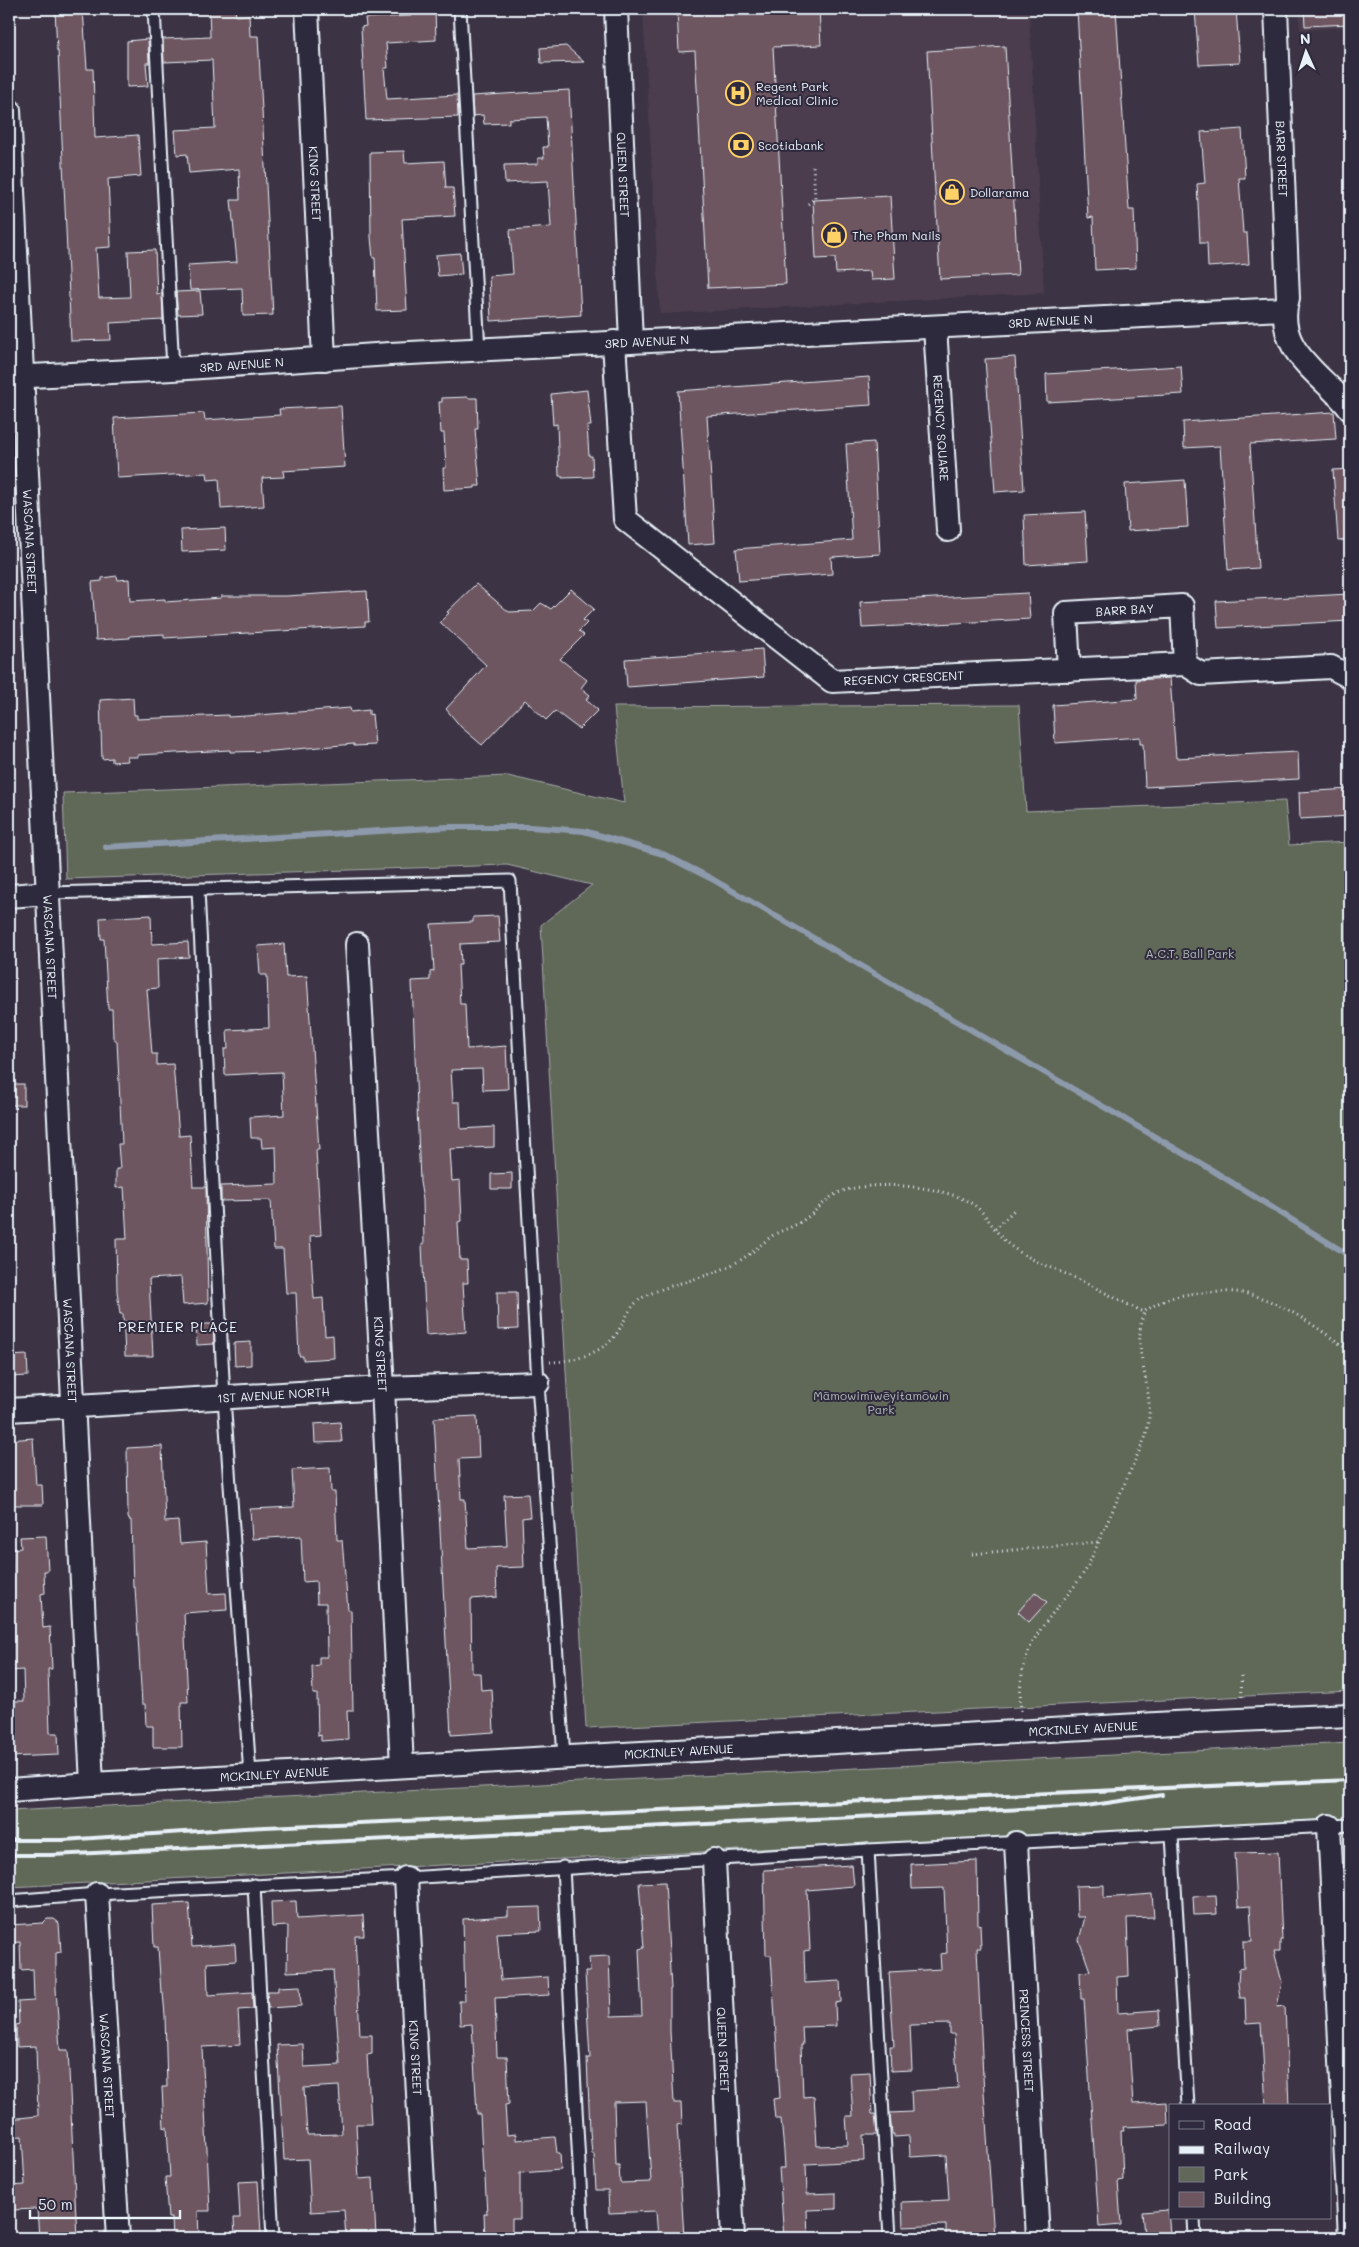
<svg xmlns="http://www.w3.org/2000/svg" width="1359" height="2247" viewBox="0 0 1359 2247" font-family="Mali,sans-serif">
	<rect width="100%" height="100%" fill="#3c3344"/>
	<filter id="ink" filterUnits="userSpaceOnUse"><feTurbulence type="fractalNoise" baseFrequency=".02" numOctaves="2"/><feDisplacementMap in="SourceGraphic" scale="10" xChannelSelector="R" yChannelSelector="G"/><feConvolveMatrix kernelMatrix="1 2 1 2 8 2 1 2 1" color-interpolation-filters="sRGB"/></filter>
	<g filter="url(#ink)">
		<g fill="#4b3e4d">
			<polygon points="643,9 1029,9 1044,293 660,314"/>
			<polygon points="1299,9 1350,9 1350,27 1300,30"/>
		</g>
		<g fill="#616759" stroke="#a4aca8">
			<polygon points="1019,705 1026,811 1285,801 1289,845 1350,842 1350,1691 586,1728 541,925 592,885 507,865 66,879 63,793 508,776 624,803 614,707"/>
			<polygon points="1350,1743 1350,1819 9,1887 9,1811"/>
		</g>
		<g fill="none" stroke-linecap="round" stroke-linejoin="round">
			<polyline stroke="#8d9aac" stroke-width="6" points="106,847 448,827 530,827 584,831 663,854 712,879 1207,1167 1350,1256"/>
		</g>
		<g fill="#6e5661" stroke="#e8f1f8" fill-rule="evenodd">
			<polygon points="55,9 83,9 87,69 93,69 95,138 138,135 141,176 108,179 111,247 96,248 99,298 130,297 128,251 155,250 157,294 162,293 163,320 110,323 111,340 71,341 58,51 57,51"/>
			<polygon points="209,9 235,9 236,16 249,15 250,36 258,36 273,315 243,316 242,288 190,290 188,265 237,262 231,200 240,200 239,169 189,173 187,154 177,155 175,130 215,128 212,60 164,62 163,39 210,37"/>
			<polygon points="412,9 435,9 436,40 386,43 388,68 384,68 387,99 457,95 458,117 366,120 361,27 366,26 365,18 412,16"/>
			<polygon points="677,9 819,9 821,45 773,47 786,284 708,288 695,51 679,52"/>
			<polygon points="1077,9 1116,9 1129,210 1134,210 1136,268 1095,270 1093,217 1088,218"/>
			<polygon points="1195,9 1236,9 1240,63 1199,65"/>
			<polygon points="1304,9 1350,9 1350,24 1305,26"/>
			<polygon points="148,39 149,63 146,63 148,86 127,87 127,41"/>
			<polygon points="566,46 584,62 541,63 540,48"/>
			<polygon points="1005,46 1018,275 940,279 927,51"/>
			<polygon points="569,90 581,315 491,321 489,276 513,274 510,230 551,227 548,181 505,183 504,165 538,164 538,158 544,158 543,147 548,147 546,117 509,119 509,123 484,124 483,115 473,116 472,96"/>
			<polygon points="1242,129 1245,178 1239,178 1243,233 1247,233 1249,264 1208,267 1207,243 1200,243 1197,184 1205,183 1201,132"/>
			<polygon points="404,151 405,163 444,161 446,188 453,188 455,216 402,219 407,310 377,311 375,258 373,258 371,237 370,152"/>
			<polygon points="890,196 895,279 871,280 870,271 836,273 835,258 816,259 813,200"/>
			<polygon points="460,253 462,274 438,276 436,255"/>
			<polygon points="200,291 202,314 178,315 176,292"/>
			<polygon points="1015,357 1024,490 995,492 985,359"/>
			<polygon points="1181,366 1183,394 1047,402 1046,374"/>
			<polygon points="869,377 871,405 707,416 715,543 688,545 678,391"/>
			<polygon points="587,390 591,426 587,426 589,456 592,456 593,477 562,478 562,476 559,476 557,424 553,425 551,394"/>
			<polygon points="468,397 468,398 477,398 478,429 475,429 480,486 475,486 475,488 444,490 443,468 446,468 444,433 441,433 439,402 442,402 442,398"/>
			<polygon points="341,406 345,467 283,471 284,477 262,478 264,506 221,509 219,479 208,480 207,473 117,478 114,418 204,413 205,420 280,415 279,409"/>
			<polygon points="1334,412 1336,439 1250,444 1258,568 1228,570 1220,446 1184,448 1183,422"/>
			<polygon points="874,442 880,554 831,557 832,574 739,581 736,549 852,540 846,444"/>
			<polygon points="1350,469 1350,540 1338,541 1333,470"/>
			<polygon points="1185,480 1188,527 1128,531 1125,484"/>
			<polygon points="1085,512 1088,561 1026,565 1024,515"/>
			<polygon points="225,528 226,550 182,552 181,530"/>
			<polygon points="117,576 118,580 129,579 130,601 165,599 165,602 221,598 221,596 286,596 367,591 369,622 365,622 365,626 164,638 164,634 130,636 130,638 96,640 92,582 102,581 102,578"/>
			<polygon points="476,584 509,612 533,611 541,603 551,609 571,589 594,609 583,620 587,623 579,631 584,635 560,659 587,680 581,688 590,695 586,700 598,710 579,729 555,711 546,720 525,700 482,745 461,727 446,709 486,665 440,622 449,613 447,612"/>
			<polygon points="1028,593 1030,619 862,628 860,602"/>
			<polygon points="1350,594 1350,621 1218,628 1216,601"/>
			<polygon points="762,649 764,677 627,687 625,659"/>
			<polygon points="1170,678 1176,758 1298,752 1299,779 1145,787 1143,744 1140,744 1140,737 1055,743 1053,705 1137,699 1136,680"/>
			<polygon points="133,698 134,715 137,715 137,719 228,715 228,717 246,716 350,708 351,712 369,710 369,715 372,714 375,745 354,746 354,744 273,751 230,752 230,750 138,755 138,757 127,757 128,761 112,762 112,758 102,759 100,700"/>
			<polygon points="1350,789 1350,816 1300,819 1299,792"/>
			<polygon points="151,915 152,944 188,942 189,957 157,959 158,988 147,989 152,1054 157,1054 157,1065 173,1064 179,1136 190,1135 193,1187 206,1187 208,1303 183,1305 181,1277 149,1279 153,1356 125,1356 123,1314 120,1314 117,1291 116,1239 127,1239 124,1187 116,1188 116,1169 120,1169 118,1144 122,1144 117,1041 113,1038 112,1009 108,1009 104,939 101,939 100,918"/>
			<polygon points="498,916 500,942 460,944 461,965 458,965 460,1004 465,1004 467,1049 506,1046 508,1089 483,1090 482,1069 451,1070 453,1102 460,1102 461,1129 494,1127 494,1147 450,1149 452,1181 460,1180 462,1221 458,1222 460,1260 467,1260 468,1283 463,1283 466,1332 426,1335 422,1244 424,1244 423,1200 420,1182 412,981 430,980 430,972 434,971 431,924 473,922 473,917"/>
			<polygon points="284,944 286,977 307,976 319,1150 316,1150 321,1235 310,1236 314,1299 323,1298 325,1336 333,1335 334,1358 303,1360 303,1356 299,1356 296,1293 286,1293 283,1249 274,1249 271,1200 221,1201 221,1186 277,1184 276,1147 262,1148 261,1138 251,1138 250,1117 284,1115 282,1072 225,1075 224,1049 228,1049 227,1030 269,1028 267,975 260,975 258,946"/>
			<rect x="9" y="1084" width="15" height="21"/>
			<polygon points="512,1173 512,1189 491,1189 491,1174"/>
			<polygon points="497,1292 517,1292 518,1329 498,1330"/>
			<polygon points="196,1324 213,1324 214,1344 197,1345"/>
			<polygon points="251,1342 251,1365 235,1366 234,1343"/>
			<polygon points="27,1355 28,1376 9,1377 9,1356"/>
			<polygon points="477,1416 479,1458 459,1459 461,1499 465,1499 468,1548 507,1546 504,1495 528,1494 530,1517 522,1518 524,1567 496,1568 497,1597 471,1599 472,1673 480,1673 481,1690 492,1689 494,1732 451,1735 434,1418"/>
			<polygon points="340,1422 342,1442 315,1443 314,1424"/>
			<polygon points="33,1438 36,1485 42,1485 43,1505 9,1505 9,1440"/>
			<polygon points="162,1446 165,1522 178,1521 180,1544 206,1542 209,1594 226,1593 227,1610 184,1613 188,1702 181,1702 182,1747 153,1747 153,1726 146,1726 145,1704 142,1704 135,1587 133,1587 131,1520 129,1520 128,1517 127,1448"/>
			<polygon points="330,1468 331,1492 335,1492 337,1540 342,1540 348,1610 351,1610 353,1711 347,1711 348,1739 321,1741 321,1735 318,1736 317,1694 313,1694 312,1666 319,1665 319,1657 327,1657 326,1603 317,1603 316,1581 303,1582 301,1536 252,1539 250,1509 294,1507 292,1470"/>
			<polygon points="46,1536 48,1571 44,1571 45,1593 41,1594 43,1628 50,1627 52,1669 48,1669 50,1733 58,1733 59,1755 9,1757 9,1701 24,1701 23,1670 9,1671 9,1600 12,1600 11,1587 13,1587 12,1549 21,1548 20,1537"/>
			<polygon points="1035,1592 1047,1602 1029,1622 1018,1612"/>
			<polygon points="1278,1852 1282,1940 1280,1940 1280,1951 1274,1951 1282,1982 1277,2007 1285,2006 1289,2106 1266,2106 1261,2023 1246,2024 1245,1998 1240,1998 1238,1983 1239,1969 1244,1968 1243,1941 1252,1941 1250,1906 1238,1907 1235,1853"/>
			<polygon points="977,1861 978,1925 980,1924 981,1948 977,1948 983,2077 994,2238 946,2238 946,2225 903,2227 902,2202 949,2200 946,2155 910,2157 909,2136 894,2137 894,2134 892,2134 890,2113 912,2112 911,2091 958,2088 954,2034 950,2034 950,2024 910,2025 912,2070 891,2071 890,2046 894,2046 889,1972 941,1969 940,1954 947,1953 944,1888 912,1889 911,1864"/>
			<polygon points="852,1865 854,1886 807,1890 810,1950 804,1951 805,1983 840,1981 841,2002 835,2003 836,2026 802,2027 803,2045 801,2045 803,2097 814,2096 817,2146 848,2145 846,2116 853,2116 850,2073 870,2072 872,2114 875,2114 877,2135 863,2135 864,2161 806,2164 807,2194 836,2193 836,2209 807,2210 808,2238 784,2238 779,2168 785,2168 784,2151 781,2119 775,2119 773,2099 780,2098 771,1955 766,1955 764,1870"/>
			<path d="M665,1882L671,1989H670V2031L674,2103H681L682,2124L677,2125L684,2237L658,2238L656,2211L609,2213L608,2190H596L594,2154H592L590,2131L587,2058H590L585,1972H590L589,1957L609,1956L611,2016L642,2015L639,1949L644,1948L639,1883ZM646,2101L651,2182L620,2183L619,2165H616L614,2102Z"/>
			<polygon points="1104,1885 1104,1898 1152,1894 1154,1917 1127,1918 1129,1976 1117,1977 1118,2013 1159,2010 1160,2026 1128,2029 1133,2104 1167,2102 1168,2125 1123,2127 1124,2131 1121,2131 1123,2180 1118,2181 1121,2225 1099,2227 1084,1999 1081,1999 1080,1972 1090,1971 1079,1940 1085,1917 1077,1917 1076,1886"/>
			<polygon points="1216,1895 1217,1914 1194,1915 1193,1896"/>
			<path d="M296,1901L297,1919L363,1915L364,1936H355L360,2035H372V2054L367,2055L371,2124H356L359,2179L373,2178L376,2237L346,2238L344,2210L311,2212L308,2159L284,2160L277,2045L303,2044L304,2067L340,2065L333,1970L287,1972L288,1926L272,1927L271,1902ZM339,2086L342,2134L307,2135L304,2088Z"/>
			<polygon points="189,1903 192,1947 235,1944 236,1961 207,1963 208,1995 252,1992 253,2009 238,2010 240,2045 202,2047 210,2211 198,2211 199,2238 173,2238 172,2218 168,2218 165,2177 170,2177 167,2127 164,2128 162,2087 167,2087 165,2015 163,1993 161,1993 158,1947 154,1947 152,1905"/>
			<polygon points="540,1907 541,1931 497,1933 501,1980 548,1977 549,1995 495,1998 497,2057 507,2057 509,2104 505,2105 507,2135 516,2134 516,2140 555,2137 557,2153 560,2153 561,2170 520,2173 520,2219 512,2219 512,2238 485,2238 484,2214 487,2214 485,2178 485,2173 483,2173 480,2114 477,2114 472,2024 460,2025 459,2001 465,2001 463,1919 508,1916 508,1908"/>
			<polygon points="47,1919 54,1919 59,1923 61,1952 56,1953 56,1988 60,2050 68,2050 77,2238 39,2238 37,2209 11,2210 10,2186 25,2185 22,2136 10,2137 9,2119 38,2116 36,2046 17,2047 16,2025 19,2024 18,2002 34,2001 33,1969 21,1970 20,1942 9,1943 9,1925 43,1923"/>
			<polygon points="300,1986 301,2006 268,2008 267,1991 278,1991 278,1987"/>
			<polygon points="258,2181 261,2234 255,2234 256,2238 235,2238 234,2218 240,2218 238,2182"/>
			<polygon points="1168,2210 1170,2234 1144,2236 1142,2212"/>
		</g>
		<g fill="none" stroke-linecap="round" stroke-linejoin="round">
			<defs>
				<g id="service">
					<polyline points="154,9 173,369"/>
					<polyline points="460,9 479,351"/>
					<polyline points="198,890 224,1398 250,1775"/>
					<polyline points="48,893 510,881 538,1383 564,1757"/>
					<polyline points="1172,1835 1188,2106"/>
					<polyline points="868,1850 890,2238"/>
					<polyline points="563,1867 583,2238"/>
					<polyline points="254,1885 273,2238"/>
					<polyline points="9,1901 97,1894 406,1878 868,1850 1350,1825"/>
					<polyline points="1194,2218 1195,2238"/>
				</g>
				<g id="minor">
					<path id="s1" d="M307,9L324,359"/>
					<path id="s2" d="M616,9L631,341"/>
					<path id="s3" d="M1276,9L1288,298C1272,350 1324,375 1350,409"/>
					<path id="s4" d="M9,110L92,1784"/>
					<path id="s5" d="M935,327L948,530"/>
					<path id="s6" d="M614,342L625,519L832,681L1185,664L1201,674L1331,667L1350,677"/>
					<path id="s7" d="M10,377L173,369L390,354L1285,309"/>
					<path id="s8" d="M1069,670L1066,613L1182,606L1185,664"/>
					<polyline points="9,896 48,893"/>
					<path id="s9" d="M357,944L383,1388L402,1766"/>
					<path id="s10" d="M9,1410L383,1388L538,1383"/>
					<path id="s11" d="M9,1790L92,1784L1174,1723L1350,1715"/>
					<polyline points="1329,1826 1350,2238"/>
					<path id="s12" d="M1016,1843L1038,2238"/>
					<path id="s13" d="M714,1860L733,2238"/>
					<path id="s14" d="M406,1878L426,2238"/>
					<path id="s15" d="M97,1894L118,2238"/>
				</g>
			</defs>
			<use href="#service" stroke="#e8f1f8" stroke-width="15"/>
			<use href="#minor" stroke="#e8f1f8" stroke-width="26"/>
			<g stroke="#e8f1f8" stroke-width="3" stroke-dasharray="1 4" stroke-linecap="butt">
				<polyline points="808,204 815,198 813,164"/>
				<polyline points="995,1229 1014,1210"/>
				<path d="M550,1362C573,1362 604,1353 617,1333C627,1318 629,1304 647,1295C678,1281 712,1278 742,1259C754,1252 763,1242 775,1234C785,1229 796,1226 805,1219C817,1211 825,1199 838,1193C870,1179 945,1185 974,1205C990,1217 996,1236 1012,1247C1030,1260 1053,1268 1073,1277C1097,1288 1120,1301 1144,1312C1161,1299 1180,1294 1201,1293C1212,1293 1225,1291 1236,1292C1278,1297 1316,1327 1350,1351"/>
				<polyline points="972,1554 1098,1542"/>
				<polyline points="1241,1676 1242,1699"/>
				<path d="M1021,1711C1015,1638 1052,1622 1087,1568L1145,1438C1160,1390 1129,1356 1144,1312"/>
			</g>
			<use href="#service" stroke="#2f2a3d" stroke-width="11"/>
			<use href="#minor" stroke="#2f2a3d" stroke-width="22"/>
			<g stroke="#e8f1f8" stroke-width="4">
				<polyline points="9,1840 63,1840 244,1828 1350,1780"/>
				<polyline points="9,1855 52,1855 1086,1806 1162,1795"/>
			</g>
		</g>
	</g>
	<defs>
		<symbol id="hospital-ring" viewBox="-11 -11 22 22"><circle r="9.5" fill="#2f2a3d" stroke="#ffd166" stroke-width="1.5"/><path d="M-5-5h3v3.5h4V-5h3V5h-3V1.5h-4V5h-3Z" fill="#ffd166"/></symbol>
		<symbol id="bank-ring" viewBox="-11 -11 22 22"><circle r="9.5" fill="#2f2a3d" stroke="#ffd166" stroke-width="1.5"/><path d="M-6-4H6V4H-6ZM0-2.3a2.3 2.3 0 1 0 0 4.6a2.3 2.3 0 1 0 0-4.6Z" fill="#ffd166"/></symbol>
		<symbol id="shop-ring" viewBox="-11 -11 22 22"><circle r="9.5" fill="#2f2a3d" stroke="#ffd166" stroke-width="1.5"/><path d="M-5-2.5h2.3a2.7 3.5 0 0 1 5.4 0H5L5.5 6h-11ZM-1.5-2.5h3a1.5 2.3 0 0 0-3 0Z" fill="#ffd166"/></symbol>
	</defs>
	<g fill-rule="evenodd">
		<use href="#hospital-ring" x="724" y="79" width="28" height="28"/>
		<use href="#bank-ring" x="727" y="131" width="28" height="28"/>
		<use href="#shop-ring" x="938" y="178" width="28" height="28"/>
		<use href="#shop-ring" x="820" y="221" width="28" height="28"/>
	</g>
	<g text-anchor="middle" dominant-baseline="central" stroke-width="4" stroke-linejoin="round" paint-order="stroke">
		<g font-size="12" fill="#e8f1f8" stroke="#2f2a3d" text-anchor="start">
			<text x="756" y="86">Regent Park<tspan x="756" dy="14">Medical Clinic</tspan></text>
			<text x="758" y="145">Scotiabank</text>
			<text x="970" y="192">Dollarama</text>
			<text x="852" y="235">The Pham Nails</text>
		</g>
		<g font-size="12" fill="#e8f1f8" stroke="#2f2a3d">
			<text stroke="none"><textPath href="#s3" startOffset="150">BARR STREET</textPath></text>
			<text stroke="none"><textPath href="#s2" startOffset="166">QUEEN STREET</textPath></text>
			<text stroke="none"><textPath href="#s1" startOffset="175">KING STREET</textPath></text>
			<text stroke="none"><textPath href="#s7" startOffset="1042">3RD AVENUE N</textPath></text>
			<text stroke="none"><textPath href="#s7" startOffset="638">3RD AVENUE N</textPath></text>
			<text stroke="none"><textPath href="#s7" startOffset="232">3RD AVENUE N</textPath></text>
			<text stroke="none"><textPath href="#s5" startOffset="101">REGENCY SQUARE</textPath></text>
			<text stroke="none"><textPath href="#s4" startOffset="432">WASCANA STREET</textPath></text>
			<text stroke="none"><textPath href="#s8" startOffset="116">BARR BAY</textPath></text>
			<text stroke="none"><textPath href="#s6" startOffset="512">REGENCY CRESCENT</textPath></text>
			<text stroke="none"><textPath href="#s4" startOffset="838">WASCANA STREET</textPath></text>
			<text stroke="none"><textPath href="#s4" startOffset="1242">WASCANA STREET</textPath></text>
			<text stroke="none"><textPath href="#s9" startOffset="411">KING STREET</textPath></text>
			<text stroke="none"><textPath href="#s10" startOffset="265">1ST AVENUE NORTH</textPath></text>
			<text stroke="none"><textPath href="#s11" startOffset="1076">MCKINLEY AVENUE</textPath></text>
			<text stroke="none"><textPath href="#s11" startOffset="671">MCKINLEY AVENUE</textPath></text>
			<text stroke="none"><textPath href="#s11" startOffset="266">MCKINLEY AVENUE</textPath></text>
			<text stroke="none"><textPath href="#s12" startOffset="198">PRINCESS STREET</textPath></text>
			<text stroke="none"><textPath href="#s13" startOffset="190">QUEEN STREET</textPath></text>
			<text stroke="none"><textPath href="#s14" startOffset="180">KING STREET</textPath></text>
			<text stroke="none"><textPath href="#s15" startOffset="172">WASCANA STREET</textPath></text>
		</g>
		<g font-size="12" fill="#b2bab8" stroke="#2f2a3d">
			<text x="1190" y="953">A.C.T. Ball Park</text>
			<text x="881" y="1395">Māmowimīwēyitamōwin<tspan x="881" dy="14">Park</tspan></text>
		</g>
		<g font-size="14" letter-spacing="1" fill="#e8f1f8" stroke="#2f2a3d">
			<text x="178" y="1326">PREMIER PLACE</text>
		</g>
	</g>
	<rect width="1359" height="2247" fill="none" stroke="#2f2a3d" stroke-width="30"/>
	<rect x="15" y="15" width="1329" height="2217" fill="none" stroke="#e8f1f8" stroke-width="2" filter="url(#ink)"/>
	<rect x="1169" y="2104" width="162" height="115" fill="#2f2a3d" stroke="#797a88"/>
	<rect x="1179" y="2121" width="25" height="8" fill="#2f2a3d" stroke="#797a88"/>
	<text x="1214" y="2130" font-size="15" fill="#e8f1f8">Road</text>
	<rect x="1179" y="2146" width="25" height="8" fill="#e8f1f8" stroke="#797a88"/>
	<text x="1214" y="2154" font-size="15" fill="#e8f1f8">Railway</text>
	<rect x="1179" y="2167" width="25" height="15" fill="#616759" stroke="#797a88"/>
	<text x="1214" y="2180" font-size="15" fill="#e8f1f8">Park</text>
	<rect x="1179" y="2192" width="25" height="15" fill="#6e5661" stroke="#797a88"/>
	<text x="1214" y="2204" font-size="15" fill="#e8f1f8">Building</text>
	<g transform="translate(1306 52) rotate(357)" stroke="#2f2a3d" stroke-width="4" paint-order="stroke">
	<path d="M0-4L9 19L0 12L-9 19Z" fill="#e8f1f8"/>
	<text y="-8" font-size="14" font-weight="bold" text-anchor="middle" fill="#e8f1f8">N</text>
	</g>
	<path d="M30 2210v8h150v-8" fill="none" stroke="#e8f1f8" stroke-width="2.5"/>
	<text x="38" y="2210" font-size="15" fill="#e8f1f8" stroke="#2f2a3d" stroke-width="4" paint-order="stroke">50 m</text>
</svg>
